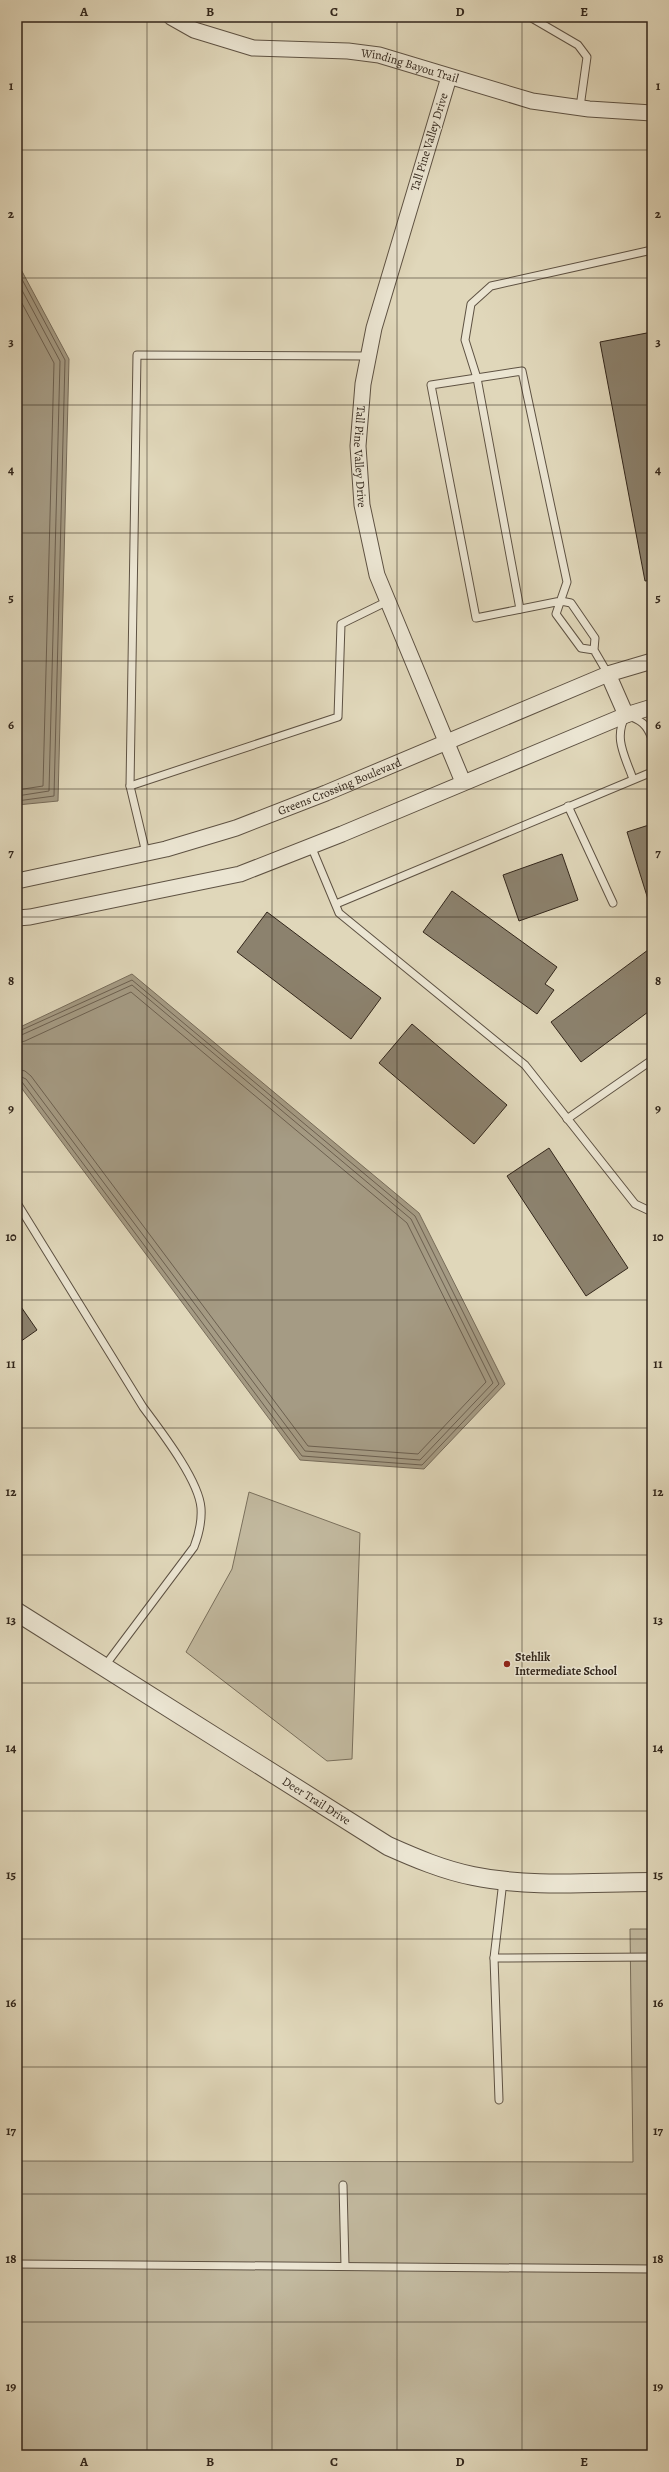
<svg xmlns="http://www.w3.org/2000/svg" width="669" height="2472" viewBox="0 0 669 2472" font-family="Alegreya,serif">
	<rect width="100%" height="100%" fill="#e0d7ba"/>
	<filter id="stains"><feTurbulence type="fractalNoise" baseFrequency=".005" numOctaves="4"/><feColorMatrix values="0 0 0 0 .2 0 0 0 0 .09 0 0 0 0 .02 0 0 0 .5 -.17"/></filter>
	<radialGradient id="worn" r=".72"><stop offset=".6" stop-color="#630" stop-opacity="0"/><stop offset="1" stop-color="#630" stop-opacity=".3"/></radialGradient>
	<g fill="#c2b99f" stroke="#7a705d">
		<polygon points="249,1492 360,1533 352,1759 327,1761 186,1652 232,1569"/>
		<polygon points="630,1929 652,1929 652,2455 17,2455 17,2161 633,2162"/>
	</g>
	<g fill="#a59b84" stroke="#776c5a">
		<polygon points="17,262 69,359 58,801 17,805"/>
		<polygon points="132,974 419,1213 505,1384 424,1469 300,1460 17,1082 18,1028"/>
	</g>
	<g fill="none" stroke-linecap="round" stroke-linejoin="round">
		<g stroke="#6c6050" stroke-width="1">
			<polyline points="17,270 65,360 54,796 17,801"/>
			<polyline points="17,281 60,361 49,791 17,796"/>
			<polyline points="17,294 54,363 43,786 17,790"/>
			<polyline points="17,1032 132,980 415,1216 499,1384 422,1465 302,1456 22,1082 17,1080"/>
			<polyline points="17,1037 132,985 411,1219 493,1383 420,1460 305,1451 26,1079 17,1075"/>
			<polyline points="17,1043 25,1041 131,992 407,1223 486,1382 418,1454 308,1446 31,1076 25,1071 17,1069"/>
		</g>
	</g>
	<g fill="#8c826e" stroke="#32261b">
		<polygon points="652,332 652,580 645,581 600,342"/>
		<polygon points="652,824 652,909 651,909 627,832"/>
		<polygon points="562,854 578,900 519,921 503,875"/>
		<polygon points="452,891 557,967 545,984 554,990 537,1014 423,932"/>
		<polygon points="267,912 381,998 351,1039 237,952"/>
		<polygon points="652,947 652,1009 581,1062 551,1022"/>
		<polygon points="412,1024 507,1105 474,1144 379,1063"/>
		<polygon points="549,1148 628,1268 586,1296 507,1176"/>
		<polygon points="17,1301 37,1330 17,1344"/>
	</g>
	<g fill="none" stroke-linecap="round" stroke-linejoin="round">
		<defs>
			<g id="service">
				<polyline points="530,17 578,45 587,57 580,107"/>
				<polyline points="520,609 477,378 465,340 471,304 491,286 652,250"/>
				<polyline points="594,650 581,648 556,614 567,582 522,371 431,385 476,618 561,601 571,603 595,638 594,650 608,674"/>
				<path d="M633,779C625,756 613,738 626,715C641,720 647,724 652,739"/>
				<polyline points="130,786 137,355 368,356"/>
				<polyline points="568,806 613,903"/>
				<polyline points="311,846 339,913 525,1065 635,1204 652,1212"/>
				<polyline points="146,853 130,786 338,717 341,624 388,601"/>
				<polyline points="336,904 652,772"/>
				<polyline points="567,1119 652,1060"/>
				<path d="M17,1203L143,1407C160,1430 199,1480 201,1508C202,1522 199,1534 194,1547L104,1667"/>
				<polyline points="494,1958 652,1957"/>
				<polyline points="499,2100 494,1958 503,1881"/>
				<polyline points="343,2185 345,2266"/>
				<polyline points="17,2264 652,2269"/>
			</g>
			<g id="minor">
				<path id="s1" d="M171,17L194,30L253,48L348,51L379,55L532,101L589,109L652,113"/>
				<path id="s2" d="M449,77L374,328L363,384L358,446L362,505L377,575L463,782"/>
				<polyline points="608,674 626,715"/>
				<path id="s3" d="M17,881L166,849L236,828L326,793L608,674L652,661"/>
				<polyline points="17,918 30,917 240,874 342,834 626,715 652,707"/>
			</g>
			<g id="tertiary">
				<path id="s4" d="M17,1612L388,1846C415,1858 443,1870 473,1876C531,1888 593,1882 652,1882"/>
			</g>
		</defs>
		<use href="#service" stroke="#5e5243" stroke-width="9"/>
		<use href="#minor" stroke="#5e5243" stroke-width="17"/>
		<use href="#tertiary" stroke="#5e5243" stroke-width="20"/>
		<use href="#service" stroke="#ebe5d2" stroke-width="7"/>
		<use href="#minor" stroke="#ebe5d2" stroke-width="15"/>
		<use href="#tertiary" stroke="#ebe5d2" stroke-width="18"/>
	</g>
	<path fill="none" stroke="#32261b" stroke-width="1" stroke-opacity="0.55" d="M147,17V2455M272,17V2455M397,17V2455M522,17V2455M17,150H652M17,278H652M17,405H652M17,533H652M17,661H652M17,789H652M17,917H652M17,1044H652M17,1172H652M17,1300H652M17,1428H652M17,1555H652M17,1683H652M17,1811H652M17,1939H652M17,2067H652M17,2194H652M17,2322H652"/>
	<circle fill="#8f2418" stroke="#ebe5d2" stroke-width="1.5" cx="507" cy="1664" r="4"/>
	<g text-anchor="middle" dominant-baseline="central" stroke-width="3" stroke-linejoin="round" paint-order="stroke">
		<g font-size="12" fill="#32261b" stroke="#ebe5d2">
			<text stroke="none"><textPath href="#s1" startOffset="247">Winding Bayou Trail</textPath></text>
			<text transform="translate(429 142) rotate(-73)">Tall Pine Valley Drive</text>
			<text stroke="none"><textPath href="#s2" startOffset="392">Tall Pine Valley Drive</textPath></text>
			<text stroke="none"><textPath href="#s3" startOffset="337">Greens Crossing Boulevard</textPath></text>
			<text stroke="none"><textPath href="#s4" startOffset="354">Deer Trail Drive</textPath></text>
		</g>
		<g font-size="12" font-weight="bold" fill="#32261b" stroke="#ebe5d2" text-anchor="start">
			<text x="515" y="1657">Stehlik<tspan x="515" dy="14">Intermediate School</tspan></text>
		</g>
	</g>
	<rect width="669" height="2472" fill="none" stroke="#e0d7ba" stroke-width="44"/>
	<rect x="22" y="22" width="625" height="2428" fill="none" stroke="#32261b" stroke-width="1.5"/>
	<g font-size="13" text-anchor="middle" font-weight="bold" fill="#32261b">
		<text x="84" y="16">A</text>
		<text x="210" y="16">B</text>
		<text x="334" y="16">C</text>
		<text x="460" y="16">D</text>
		<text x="584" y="16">E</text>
		<text x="11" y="90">1</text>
		<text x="658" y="90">1</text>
		<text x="11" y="218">2</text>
		<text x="658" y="218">2</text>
		<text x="11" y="346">3</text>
		<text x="658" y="346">3</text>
		<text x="11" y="474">4</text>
		<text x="658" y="474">4</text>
		<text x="11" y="602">5</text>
		<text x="658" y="602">5</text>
		<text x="11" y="729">6</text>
		<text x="658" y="729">6</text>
		<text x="11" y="857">7</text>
		<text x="658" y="857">7</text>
		<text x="11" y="985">8</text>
		<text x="658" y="985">8</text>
		<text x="11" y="1113">9</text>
		<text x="658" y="1113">9</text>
		<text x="11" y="1241">10</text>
		<text x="658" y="1241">10</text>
		<text x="11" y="1368">11</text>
		<text x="658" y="1368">11</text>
		<text x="11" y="1496">12</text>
		<text x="658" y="1496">12</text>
		<text x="11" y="1624">13</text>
		<text x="658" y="1624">13</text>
		<text x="11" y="1752">14</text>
		<text x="658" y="1752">14</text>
		<text x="11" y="1879">15</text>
		<text x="658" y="1879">15</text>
		<text x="11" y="2007">16</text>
		<text x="658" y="2007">16</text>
		<text x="11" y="2135">17</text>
		<text x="658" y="2135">17</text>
		<text x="11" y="2263">18</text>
		<text x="658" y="2263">18</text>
		<text x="11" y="2391">19</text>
		<text x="658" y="2391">19</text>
		<text x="84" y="2466">A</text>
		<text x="210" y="2466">B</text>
		<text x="334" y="2466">C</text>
		<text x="460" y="2466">D</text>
		<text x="584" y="2466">E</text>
	</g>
	<rect width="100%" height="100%" filter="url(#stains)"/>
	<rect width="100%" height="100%" fill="url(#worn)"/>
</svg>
